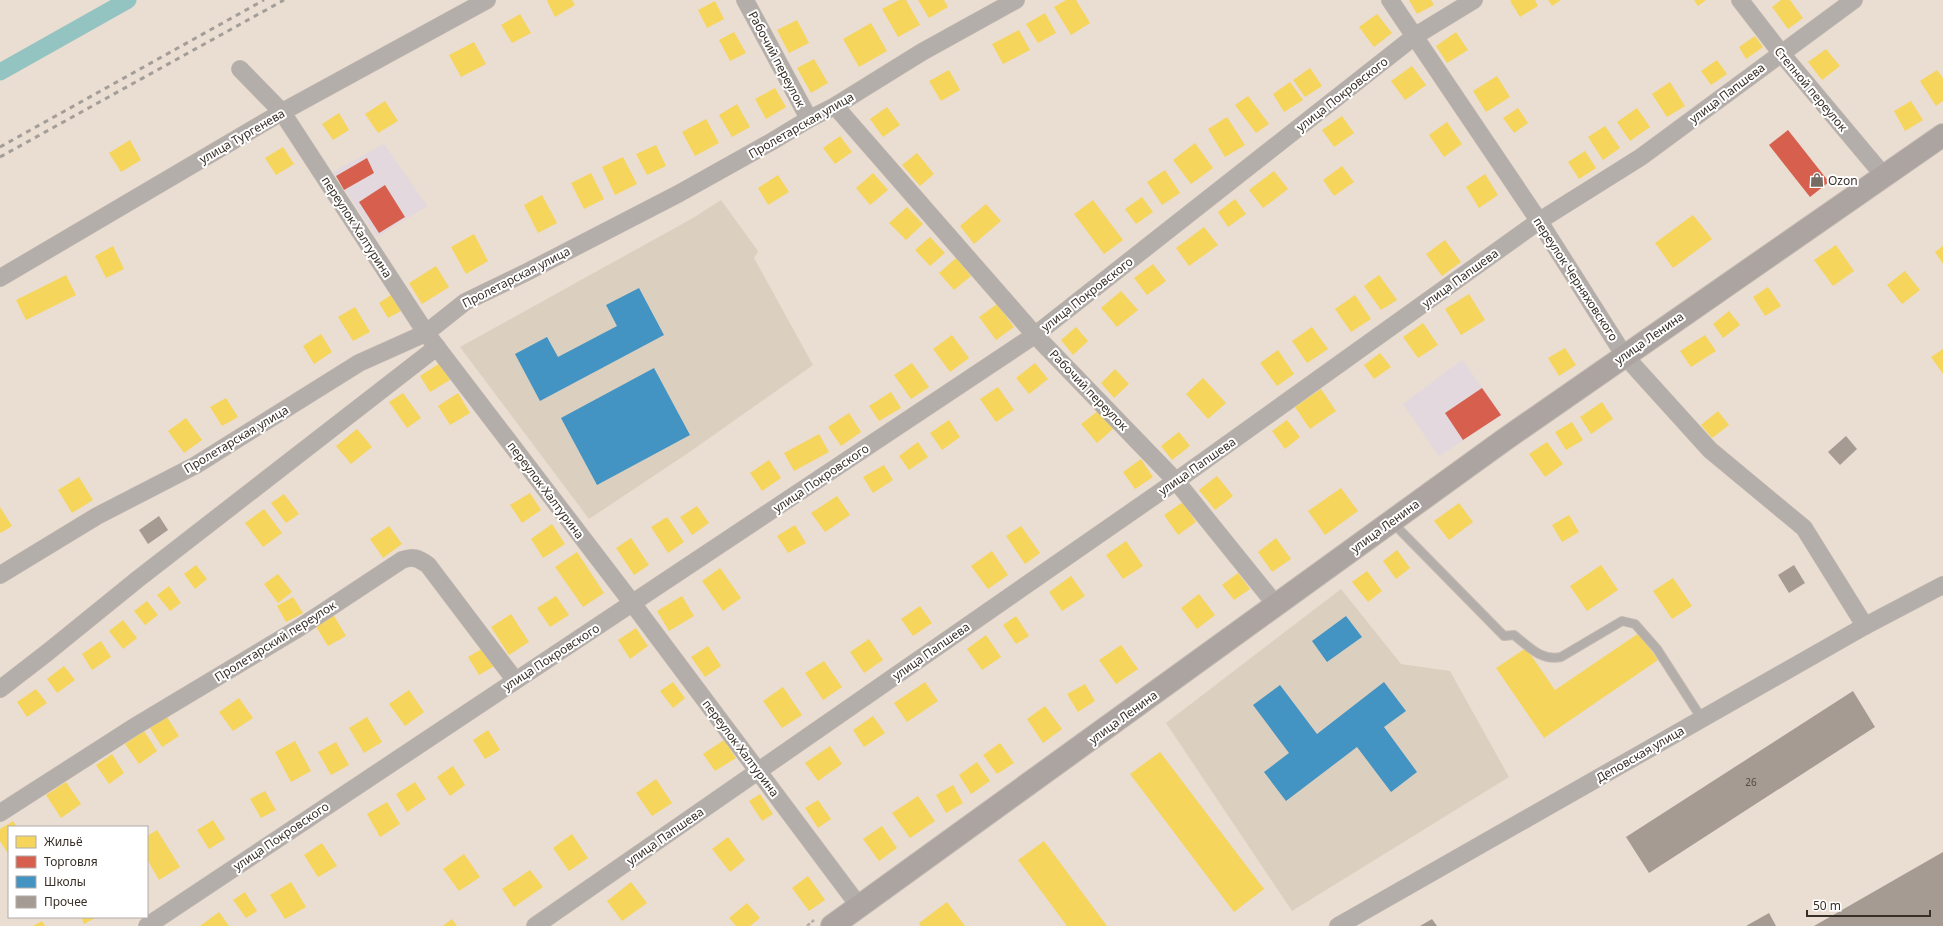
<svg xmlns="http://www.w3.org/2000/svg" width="1943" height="926" viewBox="0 0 1943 926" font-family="'Noto Sans',sans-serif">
	<rect width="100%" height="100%" fill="#eaddd2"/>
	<g fill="#e2d8de">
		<polygon points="384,144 427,206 377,237 333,172"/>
		<polygon points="1462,360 1502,415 1439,456 1403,404"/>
	</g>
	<g fill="#dbd0bf">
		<polygon points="721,200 758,251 754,258 813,365 691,451 589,519 460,347 693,218"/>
		<polygon points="1341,589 1401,664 1450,671 1509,777 1292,911 1166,723"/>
	</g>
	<g fill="#f6d55c">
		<polygon points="548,0 572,0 575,5 555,17 547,1"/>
		<polygon points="899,0 906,0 920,25 898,37 882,9"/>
		<polygon points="918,0 944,0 948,7 929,18"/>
		<polygon points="1066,0 1076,0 1090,23 1071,35 1054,7"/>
		<polygon points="1409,0 1431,0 1434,5 1417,14"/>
		<polygon points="1512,0 1535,0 1538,6 1520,17 1510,1"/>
		<polygon points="1548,0 1561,0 1552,6"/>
		<polygon points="1694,0 1706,0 1698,6"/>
		<polygon points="1781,0 1790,0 1803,18 1788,29 1772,7"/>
		<polygon points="715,1 724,19 707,28 698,10"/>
		<polygon points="1045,13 1056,33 1038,43 1026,24"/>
		<polygon points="520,14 531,33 512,43 501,25"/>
		<polygon points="1377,14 1392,33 1374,47 1359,27"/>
		<polygon points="797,20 809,43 789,53 777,30"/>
		<polygon points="871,23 887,51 859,67 843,39"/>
		<polygon points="1019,30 1030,50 1003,64 992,44"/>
		<polygon points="734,32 746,53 730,61 719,40"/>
		<polygon points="1456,32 1468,50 1447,63 1436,46"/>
		<polygon points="1755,36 1763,47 1746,59 1739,47"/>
		<polygon points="474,42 486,64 461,77 449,55"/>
		<polygon points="1826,49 1840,66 1822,80 1808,62"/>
		<polygon points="814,59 828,83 811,93 797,68"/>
		<polygon points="1717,60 1727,74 1711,85 1701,71"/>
		<polygon points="1412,66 1426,85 1405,100 1391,81"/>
		<polygon points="1310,68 1322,86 1305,97 1293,80"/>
		<polygon points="949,70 960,90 941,101 929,81"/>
		<polygon points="1937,70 1943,78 1943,101 1936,106 1920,81"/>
		<polygon points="1497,76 1510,97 1486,112 1473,91"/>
		<polygon points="1290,82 1303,100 1284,112 1273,94"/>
		<polygon points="1670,82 1685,106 1667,117 1652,94"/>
		<polygon points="775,88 786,107 766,119 755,99"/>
		<polygon points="1248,96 1269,124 1256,133 1235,105"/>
		<polygon points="385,101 398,121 378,133 365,114"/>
		<polygon points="1911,101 1923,120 1905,131 1894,111"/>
		<polygon points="737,104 750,127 732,137 719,115"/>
		<polygon points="887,107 900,125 883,137 870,119"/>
		<polygon points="1518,108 1528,123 1514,133 1503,118"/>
		<polygon points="1637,108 1650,127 1630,141 1617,122"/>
		<polygon points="339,113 349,130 333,140 322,124"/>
		<polygon points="1342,116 1354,133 1334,147 1322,130"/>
		<polygon points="1227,117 1245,145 1225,157 1208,129"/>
		<polygon points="706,119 719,143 695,156 682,132"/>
		<polygon points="1447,122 1462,144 1444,157 1429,135"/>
		<polygon points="1605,126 1620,148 1603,160 1588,137"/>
		<polygon points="840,136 852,152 835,164 823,148"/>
		<polygon points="130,140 141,160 121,172 109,153"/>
		<polygon points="1195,143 1213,168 1191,184 1173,160"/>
		<polygon points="656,145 666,166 647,175 636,154"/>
		<polygon points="283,147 294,164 276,175 265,158"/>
		<polygon points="1585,151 1596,168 1579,179 1568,162"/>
		<polygon points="917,153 934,174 920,186 902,165"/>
		<polygon points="623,157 637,184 615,195 602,167"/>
		<polygon points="1342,166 1354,182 1334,196 1323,180"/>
		<polygon points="1165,170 1180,193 1162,205 1147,182"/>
		<polygon points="1274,171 1288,189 1263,208 1249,190"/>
		<polygon points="591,173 604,199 584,209 571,183"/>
		<polygon points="873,173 888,190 870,205 856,188"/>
		<polygon points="1485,174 1498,195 1479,208 1466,187"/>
		<polygon points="778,175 789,192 768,205 758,188"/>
		<polygon points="542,195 557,223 538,233 524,205"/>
		<polygon points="1142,197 1153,212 1136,224 1125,209"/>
		<polygon points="1235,199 1246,214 1228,227 1218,212"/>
		<polygon points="1093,200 1123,240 1104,254 1074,214"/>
		<polygon points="986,204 1001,221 974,244 960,226"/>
		<polygon points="907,207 923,224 906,240 889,223"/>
		<polygon points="1693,215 1712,239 1673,268 1655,243"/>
		<polygon points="1204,227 1218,245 1189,266 1176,248"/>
		<polygon points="474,234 488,261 466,274 451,247"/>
		<polygon points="930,237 945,253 930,266 915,250"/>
		<polygon points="1445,240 1461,262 1442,276 1426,254"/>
		<polygon points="1836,245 1854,271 1833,286 1814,260"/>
		<polygon points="113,246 124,269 106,278 95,256"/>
		<polygon points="1943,246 1943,264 1935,252"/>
		<polygon points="956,258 971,276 954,290 939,273"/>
		<polygon points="1153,264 1166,281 1147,295 1134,278"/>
		<polygon points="436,266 449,287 422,304 409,283"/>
		<polygon points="1905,271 1920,290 1902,304 1887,285"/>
		<polygon points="66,275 76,295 26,320 16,300"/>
		<polygon points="1379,275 1397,300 1381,310 1364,286"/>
		<polygon points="1768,287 1781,306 1765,316 1753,297"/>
		<polygon points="1121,291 1138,310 1117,327 1101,308"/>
		<polygon points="1469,294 1485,320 1461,335 1445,309"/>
		<polygon points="391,295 401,311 388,318 379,303"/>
		<polygon points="1355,295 1371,319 1351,332 1335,309"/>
		<polygon points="997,304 1014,327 996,340 979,317"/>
		<polygon points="355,307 370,332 353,341 338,317"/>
		<polygon points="1729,311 1740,325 1723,338 1713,324"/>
		<polygon points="1423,323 1438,345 1418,358 1403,337"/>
		<polygon points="1076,327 1088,341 1073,355 1061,340"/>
		<polygon points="1312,327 1328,349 1307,363 1292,341"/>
		<polygon points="321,334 332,352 314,364 303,346"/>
		<polygon points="952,335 969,358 950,372 933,349"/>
		<polygon points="1705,335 1716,351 1691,367 1680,351"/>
		<polygon points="1565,348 1576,365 1559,376 1548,358"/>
		<polygon points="1943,349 1943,374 1931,357"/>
		<polygon points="1278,350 1294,374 1277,386 1260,363"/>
		<polygon points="1380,353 1391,367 1374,379 1364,365"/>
		<polygon points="440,363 450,380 430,392 420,376"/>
		<polygon points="912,363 929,387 911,399 894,375"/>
		<polygon points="1035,363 1048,379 1029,394 1016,378"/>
		<polygon points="1115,369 1129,384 1114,398 1101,383"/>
		<polygon points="1203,378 1226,403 1208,419 1186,394"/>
		<polygon points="998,387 1014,410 996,422 980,399"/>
		<polygon points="1321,389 1336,411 1310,429 1295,407"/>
		<polygon points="891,392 901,408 879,421 869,406"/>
		<polygon points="403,393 421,418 407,428 389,402"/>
		<polygon points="458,393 470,413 450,425 438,406"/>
		<polygon points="226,398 238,417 222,426 210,407"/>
		<polygon points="1602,402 1613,419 1591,434 1580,417"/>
		<polygon points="1098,411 1113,429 1097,443 1081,424"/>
		<polygon points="1718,411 1729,425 1712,438 1701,425"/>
		<polygon points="849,413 861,432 841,446 828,427"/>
		<polygon points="186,418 202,440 184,453 168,431"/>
		<polygon points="949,420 960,437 942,450 930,433"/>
		<polygon points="1287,420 1300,437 1285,449 1272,431"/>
		<polygon points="1572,422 1583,440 1566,450 1555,432"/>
		<polygon points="357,429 372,447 351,464 336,446"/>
		<polygon points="1179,432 1190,446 1172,460 1161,446"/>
		<polygon points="819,434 829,452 794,471 784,453"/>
		<polygon points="918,442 928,457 909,470 899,456"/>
		<polygon points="1547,442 1563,464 1545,477 1529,454"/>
		<polygon points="1141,459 1153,477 1135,489 1123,472"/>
		<polygon points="769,460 781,478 762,491 750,473"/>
		<polygon points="884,465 893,480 873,493 863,477"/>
		<polygon points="1217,476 1233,496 1215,510 1199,490"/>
		<polygon points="79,477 93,500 72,513 58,490"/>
		<polygon points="1341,488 1358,511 1325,535 1308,511"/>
		<polygon points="530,493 541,510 522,523 510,505"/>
		<polygon points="284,494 299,514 286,523 271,503"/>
		<polygon points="837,496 850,515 825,532 811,513"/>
		<polygon points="1183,502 1196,522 1178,535 1164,515"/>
		<polygon points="1459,503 1473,522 1449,540 1434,521"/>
		<polygon points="697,506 709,523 692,535 680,517"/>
		<polygon points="0,507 12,526 1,533 0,532"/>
		<polygon points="264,509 282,533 263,547 245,523"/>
		<polygon points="1569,515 1579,532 1562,542 1552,525"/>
		<polygon points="667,517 684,542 668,553 651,527"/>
		<polygon points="552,524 565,544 543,558 531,539"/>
		<polygon points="795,525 806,543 788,553 777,536"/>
		<polygon points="389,526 402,544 383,558 370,539"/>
		<polygon points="1021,526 1040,553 1025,564 1006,536"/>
		<polygon points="631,538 649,565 634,575 616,548"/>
		<polygon points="1276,538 1291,559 1272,572 1258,552"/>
		<polygon points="1126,541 1143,566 1123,579 1106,555"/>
		<polygon points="1397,550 1410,568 1396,579 1383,561"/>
		<polygon points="992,551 1008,575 988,589 971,566"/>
		<polygon points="577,552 604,593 583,607 555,567"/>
		<polygon points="196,565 207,579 195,589 184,574"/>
		<polygon points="1601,565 1618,590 1587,611 1570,586"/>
		<polygon points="720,568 741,598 723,611 702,581"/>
		<polygon points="1367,571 1382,591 1368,602 1352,582"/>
		<polygon points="1238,573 1250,589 1234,600 1222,585"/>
		<polygon points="278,574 292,592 278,603 264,584"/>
		<polygon points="1071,576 1085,596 1062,611 1049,592"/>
		<polygon points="1673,578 1692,606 1672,619 1653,591"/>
		<polygon points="169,586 181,603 170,611 157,595"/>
		<polygon points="1199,594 1215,615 1197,629 1181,608"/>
		<polygon points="556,596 569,615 550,627 537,608"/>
		<polygon points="682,596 694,616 669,631 657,611"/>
		<polygon points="293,597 303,613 286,622 277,606"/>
		<polygon points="147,601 158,615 145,625 134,611"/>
		<polygon points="920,606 932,623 913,636 901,619"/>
		<polygon points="333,614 346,636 328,646 315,625"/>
		<polygon points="511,614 529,642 509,655 491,627"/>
		<polygon points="1016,616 1029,636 1016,644 1003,625"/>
		<polygon points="123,620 137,638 123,649 109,631"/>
		<polygon points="636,628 648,646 630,659 618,640"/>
		<polygon points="1639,633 1658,660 1544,738 1496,668 1526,648 1555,690"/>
		<polygon points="986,635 1001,657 982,670 967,649"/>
		<polygon points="869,639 883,660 864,673 850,652"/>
		<polygon points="101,641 111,657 92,670 82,654"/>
		<polygon points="1121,645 1138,669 1116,684 1099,660"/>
		<polygon points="708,646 721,666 705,677 691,657"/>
		<polygon points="485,647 496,665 479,675 468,657"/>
		<polygon points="824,661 842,687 823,700 805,673"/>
		<polygon points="64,666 75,680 57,693 47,679"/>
		<polygon points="673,682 685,698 673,708 660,691"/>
		<polygon points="925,682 938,701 907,722 894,703"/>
		<polygon points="1085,684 1095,701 1078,712 1067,694"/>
		<polygon points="783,687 802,715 782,728 763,701"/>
		<polygon points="36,689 47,703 27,717 17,702"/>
		<polygon points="409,690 424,712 405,726 389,704"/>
		<polygon points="239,698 253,718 233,731 219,712"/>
		<polygon points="1045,706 1062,729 1043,743 1027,719"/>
		<polygon points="873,716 885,733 864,747 853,730"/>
		<polygon points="167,717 179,736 162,747 150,728"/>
		<polygon points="367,717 382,742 364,753 349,728"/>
		<polygon points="488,730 500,750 485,759 473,740"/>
		<polygon points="144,731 157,751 139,764 125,744"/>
		<polygon points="724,740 736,758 715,771 703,754"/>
		<polygon points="295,741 311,771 291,782 275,752"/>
		<polygon points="336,742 349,765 331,775 318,752"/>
		<polygon points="1000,743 1014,763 997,774 983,755"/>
		<polygon points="830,746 842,764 818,781 805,763"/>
		<polygon points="1160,752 1264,889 1234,912 1130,774"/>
		<polygon points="112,754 124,773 109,784 96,765"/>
		<polygon points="977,762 990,781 971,794 959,775"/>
		<polygon points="453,766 465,785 450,796 437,777"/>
		<polygon points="656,779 672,803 652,816 636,793"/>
		<polygon points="66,782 81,804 61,818 46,795"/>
		<polygon points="415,782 426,799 407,812 396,794"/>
		<polygon points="953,785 963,803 946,813 936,795"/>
		<polygon points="265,791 276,810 261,818 250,799"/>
		<polygon points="760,794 773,814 762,821 749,801"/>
		<polygon points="918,796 935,821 910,838 892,813"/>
		<polygon points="818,800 831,819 818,828 805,808"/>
		<polygon points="387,802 400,824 380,837 367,814"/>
		<polygon points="213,820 225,839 209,849 197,830"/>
		<polygon points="13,821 17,827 9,827 9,851 7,852 0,841 0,829"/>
		<polygon points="882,826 897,848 879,861 863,839"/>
		<polygon points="157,830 180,867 159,880 147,859 147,836"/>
		<polygon points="572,834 588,858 569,871 553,848"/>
		<polygon points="728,837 745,860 730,872 712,849"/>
		<polygon points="1044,841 1107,926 1067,926 1018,860"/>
		<polygon points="322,843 337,866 318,877 304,855"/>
		<polygon points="464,854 480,877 459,891 443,869"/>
		<polygon points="530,870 543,887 514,907 502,889"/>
		<polygon points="808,876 825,900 809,911 792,888"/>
		<polygon points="291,882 306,907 285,919 270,895"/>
		<polygon points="631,882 647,903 622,921 607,901"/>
		<polygon points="245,892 257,911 246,918 233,900"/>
		<polygon points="947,902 965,926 921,926 919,923"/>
		<polygon points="747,903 760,918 750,926 736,926 729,918"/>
		<polygon points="219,912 229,926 200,926"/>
		<polygon points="81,917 97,917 84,924"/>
		<polygon points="452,919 457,926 443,926"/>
		<polygon points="42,921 45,926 33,926"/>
	</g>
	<g fill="#d6604d">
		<polygon points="1788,130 1829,182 1810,197 1769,145"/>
		<polygon points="367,158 374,173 344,190 336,176"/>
		<polygon points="385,185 405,217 379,233 359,202"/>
		<polygon points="1482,388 1501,415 1463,440 1445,413"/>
	</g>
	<g fill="#4393c3">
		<polygon points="639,288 664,335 540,401 515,354 547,337 558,357 617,326 606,305"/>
		<polygon points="654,368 690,435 597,485 561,418"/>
		<polygon points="1346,616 1362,637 1327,662 1312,641"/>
		<polygon points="1384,682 1406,711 1384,727 1417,772 1391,792 1357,747 1286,801 1264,772 1289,753 1253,705 1280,685 1317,734"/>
	</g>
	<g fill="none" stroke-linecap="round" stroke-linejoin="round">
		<polyline stroke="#93c4c2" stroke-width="17" points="0,72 128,0"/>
	</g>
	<g fill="#a59b93">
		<polygon points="1846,436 1857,449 1840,465 1828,452"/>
		<polygon points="159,516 168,530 148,544 139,530"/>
		<polygon points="1794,565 1805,583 1789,593 1778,575"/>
		<polygon points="1853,691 1875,727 1649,873 1626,837"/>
		<polygon points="1943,852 1943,926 1814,926"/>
		<polygon points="1769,913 1776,926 1746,926"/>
		<polygon points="1432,919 1437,926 1420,926"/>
	</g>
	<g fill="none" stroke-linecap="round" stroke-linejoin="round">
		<defs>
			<path id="service" d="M1392,522L1504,636L1514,635C1529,647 1541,661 1561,657L1622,621L1635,624L1657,649L1702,719"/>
			<g id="minor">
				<polyline points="745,0 809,119"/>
				<polyline points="1390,0 1539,221 1624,355 1710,450 1804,528 1865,626"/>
				<polyline points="1740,0 1781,53 1884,176"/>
				<polyline points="240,69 282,112 426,333 633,604 859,906"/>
				<polyline points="835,106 1035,335 1176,481 1276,605"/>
				<polyline points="0,278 282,112 487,0"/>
				<polyline points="0,575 97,516 196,465 359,363 426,333 465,302 527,272 678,194 771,142 809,119 835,106 922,52 1016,0"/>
				<polyline points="0,689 48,652 138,579 437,347"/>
				<path d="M0,813L134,727L299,628L402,560C413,556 418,558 428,565L515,680"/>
				<polyline points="147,926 1035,335 1415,36 1474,0"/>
				<polyline points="535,926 1176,481 1539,221 1641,157 1854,0"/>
				<polyline points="1338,926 1865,626 1943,585"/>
			</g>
			<polyline id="secondary" points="832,926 1504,440 1943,135"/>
		</defs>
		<use href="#service" stroke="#c4bab1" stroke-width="10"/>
		<use href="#minor" stroke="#c4bab1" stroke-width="18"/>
		<use href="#secondary" stroke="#c4bab1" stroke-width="24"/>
		<polyline stroke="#b1aba6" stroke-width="2.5" stroke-dasharray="4 2" stroke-linecap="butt" points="807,926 814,920"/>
		<use href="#service" stroke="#b4aeab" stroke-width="8"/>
		<use href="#minor" stroke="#b4aeab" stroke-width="17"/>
		<use href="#secondary" stroke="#aba4a1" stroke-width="22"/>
		<g stroke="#a49e99" stroke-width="3" stroke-dasharray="5 5" stroke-linecap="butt">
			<polyline points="0,147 264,0"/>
			<polyline points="0,157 284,0"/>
		</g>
	</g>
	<defs>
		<symbol id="shop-bare" viewBox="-9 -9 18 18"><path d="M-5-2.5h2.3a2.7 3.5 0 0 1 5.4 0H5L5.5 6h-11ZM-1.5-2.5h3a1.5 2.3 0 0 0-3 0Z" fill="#766c63" stroke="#fff" stroke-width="2.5" paint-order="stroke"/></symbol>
	</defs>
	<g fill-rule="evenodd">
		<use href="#shop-bare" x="1807" y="170" width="20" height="20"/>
	</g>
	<g text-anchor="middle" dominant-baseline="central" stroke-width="4" stroke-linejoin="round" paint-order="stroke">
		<g font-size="10" fill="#534a42">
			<text x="1751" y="782">26</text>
		</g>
		<g font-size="12" fill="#382f27" stroke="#fff">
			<text transform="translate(777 59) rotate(62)">Рабочий переулок</text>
			<text transform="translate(1811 89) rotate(50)">Степной переулок</text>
			<text transform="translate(1727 93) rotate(-37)">улица Папшева</text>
			<text transform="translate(1342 94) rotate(-38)">улица Покровского</text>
			<text transform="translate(801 125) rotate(-30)">Пролетарская улица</text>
			<text transform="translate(242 136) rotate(-30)">улица Тургенева</text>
			<text transform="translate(357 227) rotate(57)">переулок Халтурина</text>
			<text transform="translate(516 277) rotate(-27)">Пролетарская улица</text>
			<text transform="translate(1460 278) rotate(-36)">улица Папшева</text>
			<text transform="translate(1576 279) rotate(57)">переулок Черняховского</text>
			<text transform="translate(1087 294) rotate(-38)">улица Покровского</text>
			<text transform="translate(1649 338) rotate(-35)">улица Ленина</text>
			<text transform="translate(1089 390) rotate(46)">Рабочий переулок</text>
			<text transform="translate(236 439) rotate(-31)">Пролетарская улица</text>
			<text transform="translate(1197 466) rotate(-35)">улица Папшева</text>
			<text transform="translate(821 478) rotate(-34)">улица Покровского</text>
			<text transform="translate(546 490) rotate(53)">переулок Халтурина</text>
			<text transform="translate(1385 526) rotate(-36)">улица Ленина</text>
			<text transform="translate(275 641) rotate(-32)">Пролетарский переулок</text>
			<text transform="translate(931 651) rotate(-35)">улица Папшева</text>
			<text transform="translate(551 657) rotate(-33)">улица Покровского</text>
			<text transform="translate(1123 717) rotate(-36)">улица Ленина</text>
			<text transform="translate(741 748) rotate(53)">переулок Халтурина</text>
			<text transform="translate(1640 754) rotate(-30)">Деповская улица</text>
			<text transform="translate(281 836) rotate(-34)">улица Покровского</text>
			<text transform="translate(665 836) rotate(-35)">улица Папшева</text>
		</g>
		<g font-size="12" fill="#382f27" stroke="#fff" text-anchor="start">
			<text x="1828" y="180">Ozon</text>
		</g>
	</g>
	<rect x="8" y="826" width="140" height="92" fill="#ffffff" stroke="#afaca9"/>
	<rect x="16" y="836" width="20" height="12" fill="#f6d55c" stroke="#afaca9"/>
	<text x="44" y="846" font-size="12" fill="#382f27">Жильё</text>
	<rect x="16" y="856" width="20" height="12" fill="#d6604d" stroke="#afaca9"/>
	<text x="44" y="866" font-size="12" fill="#382f27">Торговля</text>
	<rect x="16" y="876" width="20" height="12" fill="#4393c3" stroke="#afaca9"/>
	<text x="44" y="886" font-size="12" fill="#382f27">Школы</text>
	<rect x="16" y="896" width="20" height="12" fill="#a59b93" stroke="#afaca9"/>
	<text x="44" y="906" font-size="12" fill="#382f27">Прочее</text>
	<path d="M1807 910v6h123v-6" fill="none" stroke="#382f27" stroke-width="2"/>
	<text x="1813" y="910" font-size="12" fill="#382f27" stroke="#ffffff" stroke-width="3" paint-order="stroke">50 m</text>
</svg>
